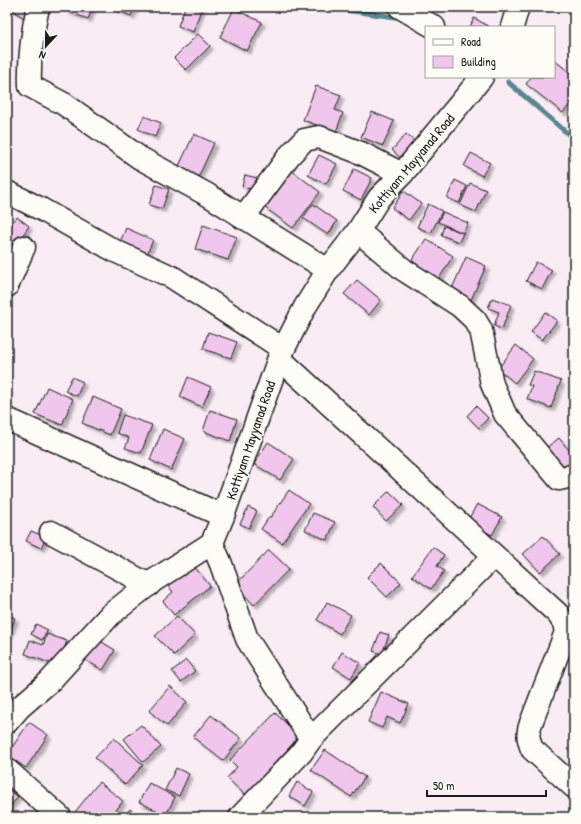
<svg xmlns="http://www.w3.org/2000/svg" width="581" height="824" viewBox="0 0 581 824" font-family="'Patrick Hand',sans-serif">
	<defs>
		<filter id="shadow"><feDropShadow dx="3.5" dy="3.5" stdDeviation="1" flood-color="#0004"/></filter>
	</defs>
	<rect width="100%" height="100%" fill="#f9ecf4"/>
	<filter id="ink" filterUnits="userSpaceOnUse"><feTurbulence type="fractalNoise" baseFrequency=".025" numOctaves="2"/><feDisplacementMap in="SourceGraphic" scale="8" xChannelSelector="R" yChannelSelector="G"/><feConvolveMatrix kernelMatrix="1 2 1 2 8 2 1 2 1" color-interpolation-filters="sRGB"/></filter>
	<g filter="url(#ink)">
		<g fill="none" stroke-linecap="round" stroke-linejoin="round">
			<g stroke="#598692" stroke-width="5">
				<polyline points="324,7 402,18"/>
				<polyline points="508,82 574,139"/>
			</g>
		</g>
		<g fill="#f1c6ec" stroke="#1c1c1c" filter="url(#shadow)">
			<polygon points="10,7 27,7 30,9 24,18 10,8"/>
			<polygon points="68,7 93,7 88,19 66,11"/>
			<polygon points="110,7 135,7 131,16"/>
			<polygon points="185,7 202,7 193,32 178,26"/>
			<polygon points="234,9 262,22 247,51 220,37"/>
			<polygon points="474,18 490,27 470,27"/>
			<polygon points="198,34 210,46 186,70 174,58"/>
			<polygon points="554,60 574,76 574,99 563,113 526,84 531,77 554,77"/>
			<polygon points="316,86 341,95 335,110 343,113 336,132 303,120"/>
			<polygon points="372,112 394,121 383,146 361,137"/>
			<polygon points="144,116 161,123 155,137 138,129"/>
			<polygon points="194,134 214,143 197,180 177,170"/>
			<polygon points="406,134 421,147 406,163 392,150"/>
			<polygon points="471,153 490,163 482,176 464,166"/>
			<polygon points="319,155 337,164 326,184 308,175"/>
			<polygon points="354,169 372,178 361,200 343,191"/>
			<polygon points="291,170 320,192 293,228 264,207"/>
			<polygon points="245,175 257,178 255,190 242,187"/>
			<polygon points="455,180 467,186 459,203 447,198"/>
			<polygon points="470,183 486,190 476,212 460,205"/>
			<polygon points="156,185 169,189 162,209 149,205"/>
			<polygon points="404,191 421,204 409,220 392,208"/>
			<polygon points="313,204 337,221 328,235 303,218"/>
			<polygon points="428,204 442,211 431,233 417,227"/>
			<polygon points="443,212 468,223 463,233 438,222"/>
			<polygon points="17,217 29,226 13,249 7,245 7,230"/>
			<polygon points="203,225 237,237 228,260 195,249"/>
			<polygon points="444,226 463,233 459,242 441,235"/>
			<polygon points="126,228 153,240 147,254 120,242"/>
			<polygon points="426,239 453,256 435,285 407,268"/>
			<polygon points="466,257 486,266 470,302 450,293"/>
			<polygon points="536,262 552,270 542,289 526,281"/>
			<polygon points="357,280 381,300 369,315 344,294"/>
			<polygon points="492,298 511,305 502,329 494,326 499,312 488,308"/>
			<polygon points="545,312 557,321 542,340 531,332"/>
			<polygon points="208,332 237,342 231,358 203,349"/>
			<polygon points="516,345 533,359 515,383 498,369"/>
			<polygon points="534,371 561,381 551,408 527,399 532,386 528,385"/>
			<polygon points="72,377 83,382 77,396 65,391"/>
			<polygon points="188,377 211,387 202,407 180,397"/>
			<polygon points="47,387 73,399 62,425 35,414"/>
			<polygon points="93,397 121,409 110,435 82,423"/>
			<polygon points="476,406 488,418 479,428 467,416"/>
			<polygon points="210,410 237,419 230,441 203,431"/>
			<polygon points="123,415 152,425 141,453 125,448 129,438 117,433"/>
			<polygon points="163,429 185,439 171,470 150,460"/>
			<polygon points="559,438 574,456 574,466 562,476 541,452"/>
			<polygon points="268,442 294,459 280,480 254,464"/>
			<polygon points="289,490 309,504 282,543 261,529 269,517 270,518"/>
			<polygon points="389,491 403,505 386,521 373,507"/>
			<polygon points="477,504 502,517 492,535 467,522"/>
			<polygon points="248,507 257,511 249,528 240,524"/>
			<polygon points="313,513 335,522 327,540 305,530"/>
			<polygon points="31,531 46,537 41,548 26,541"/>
			<polygon points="543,536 560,554 540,572 523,554"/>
			<polygon points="433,547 444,555 437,566 444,571 431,589 412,576"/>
			<polygon points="269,550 289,569 254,605 235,585"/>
			<polygon points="381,563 401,583 387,597 367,577"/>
			<polygon points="192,564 210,586 174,615 163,601 173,592 167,584"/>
			<polygon points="327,602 351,615 340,634 317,620"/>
			<polygon points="7,615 15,618 9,635 7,634"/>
			<polygon points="177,616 195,635 174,655 155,636"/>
			<polygon points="36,624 48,630 42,640 31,634"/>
			<polygon points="380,632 389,635 382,654 373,651"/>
			<polygon points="47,634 67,641 58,666 25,654 30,640 43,645"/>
			<polygon points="97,639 115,650 103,670 85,660"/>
			<polygon points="342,652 360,663 351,678 333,667"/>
			<polygon points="186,660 195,671 181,682 172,671"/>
			<polygon points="170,686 187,702 167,726 149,711"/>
			<polygon points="381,692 409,704 400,723 387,717 382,728 368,722"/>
			<polygon points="275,713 300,736 245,795 227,778 237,767 230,760"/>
			<polygon points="211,715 241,738 223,761 193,737"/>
			<polygon points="29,722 48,735 26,768 7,755"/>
			<polygon points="141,725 161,747 143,762 124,739"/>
			<polygon points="114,738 143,765 125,785 95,758"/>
			<polygon points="325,750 365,777 351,797 311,770"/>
			<polygon points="176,768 189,774 179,796 165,790"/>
			<polygon points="99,782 123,801 111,817 71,817"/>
			<polygon points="297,782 313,792 305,806 289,796"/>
			<polygon points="149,783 175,797 166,815 139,802"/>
			<polygon points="7,788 18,797 7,810"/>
			<polygon points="130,809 139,817 122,817"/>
		</g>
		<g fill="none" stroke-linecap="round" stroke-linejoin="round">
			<defs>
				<g id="minor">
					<path d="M38,7C32,33 29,59 30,86L64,104L140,158L208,195L328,270"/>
					<polyline points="400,7 434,27"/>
					<polyline points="512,27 518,7"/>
					<polyline points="7,192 41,209 115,251 172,277 283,349"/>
					<polyline points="243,218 289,156 304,140 319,137 361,153 402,174"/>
					<polyline points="358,231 404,270 460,306 475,320 481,330 492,384 505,414 559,479 572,476 574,476"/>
					<polyline points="7,286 24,247"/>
					<path d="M279,358L558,614L564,623L566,632L531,723C527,733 528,739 532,749L574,787"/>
					<polyline points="7,419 223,516"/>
					<polyline points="51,532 149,585"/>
					<polyline points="7,722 19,708 50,681 110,615 153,581 212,543"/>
					<polyline points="311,739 494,556"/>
					<polyline points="7,770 60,817"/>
					<polyline points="240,817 301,753 311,739 247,639 221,564 212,543 223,516 279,358 305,307 328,270 358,231 379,198 402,174 482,77"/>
				</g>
			</defs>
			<use href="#minor" stroke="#1c1c1c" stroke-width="25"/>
			<use href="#minor" stroke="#fdfcf7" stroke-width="22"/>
		</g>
	</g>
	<g text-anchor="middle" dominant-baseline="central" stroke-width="3.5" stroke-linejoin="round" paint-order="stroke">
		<g font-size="14" fill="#1c1c1c" stroke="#fdfcf7">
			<text transform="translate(411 163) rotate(-50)">Kottiyam Mayyanad Road</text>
			<text transform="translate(250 440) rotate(-71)">Kottiyam Mayyanad Road</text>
		</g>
	</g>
	<rect width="581" height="824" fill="none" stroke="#fdfcf7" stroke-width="24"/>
	<rect x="12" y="12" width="557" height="800" fill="none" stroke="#1c1c1c" stroke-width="1.5" filter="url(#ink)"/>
	<rect x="425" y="26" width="130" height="52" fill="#fdfcf7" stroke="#a3a29f"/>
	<rect x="433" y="39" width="20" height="6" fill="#fdfcf7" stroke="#a3a29f"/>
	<text x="461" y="46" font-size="12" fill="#1c1c1c">Road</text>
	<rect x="433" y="56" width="20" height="12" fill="#f1c6ec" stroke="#a3a29f"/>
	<text x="461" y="66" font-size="12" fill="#1c1c1c">Building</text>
	<g transform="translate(46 46) rotate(202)" stroke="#fdfcf7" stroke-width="3" paint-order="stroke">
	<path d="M0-3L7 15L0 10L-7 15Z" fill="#1c1c1c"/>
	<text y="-6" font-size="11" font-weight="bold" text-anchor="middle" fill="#1c1c1c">N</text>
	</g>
	<path d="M427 790v6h119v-6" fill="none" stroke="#1c1c1c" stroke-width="2"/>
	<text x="433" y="790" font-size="12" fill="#1c1c1c" stroke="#fdfcf7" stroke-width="3" paint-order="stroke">50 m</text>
</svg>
